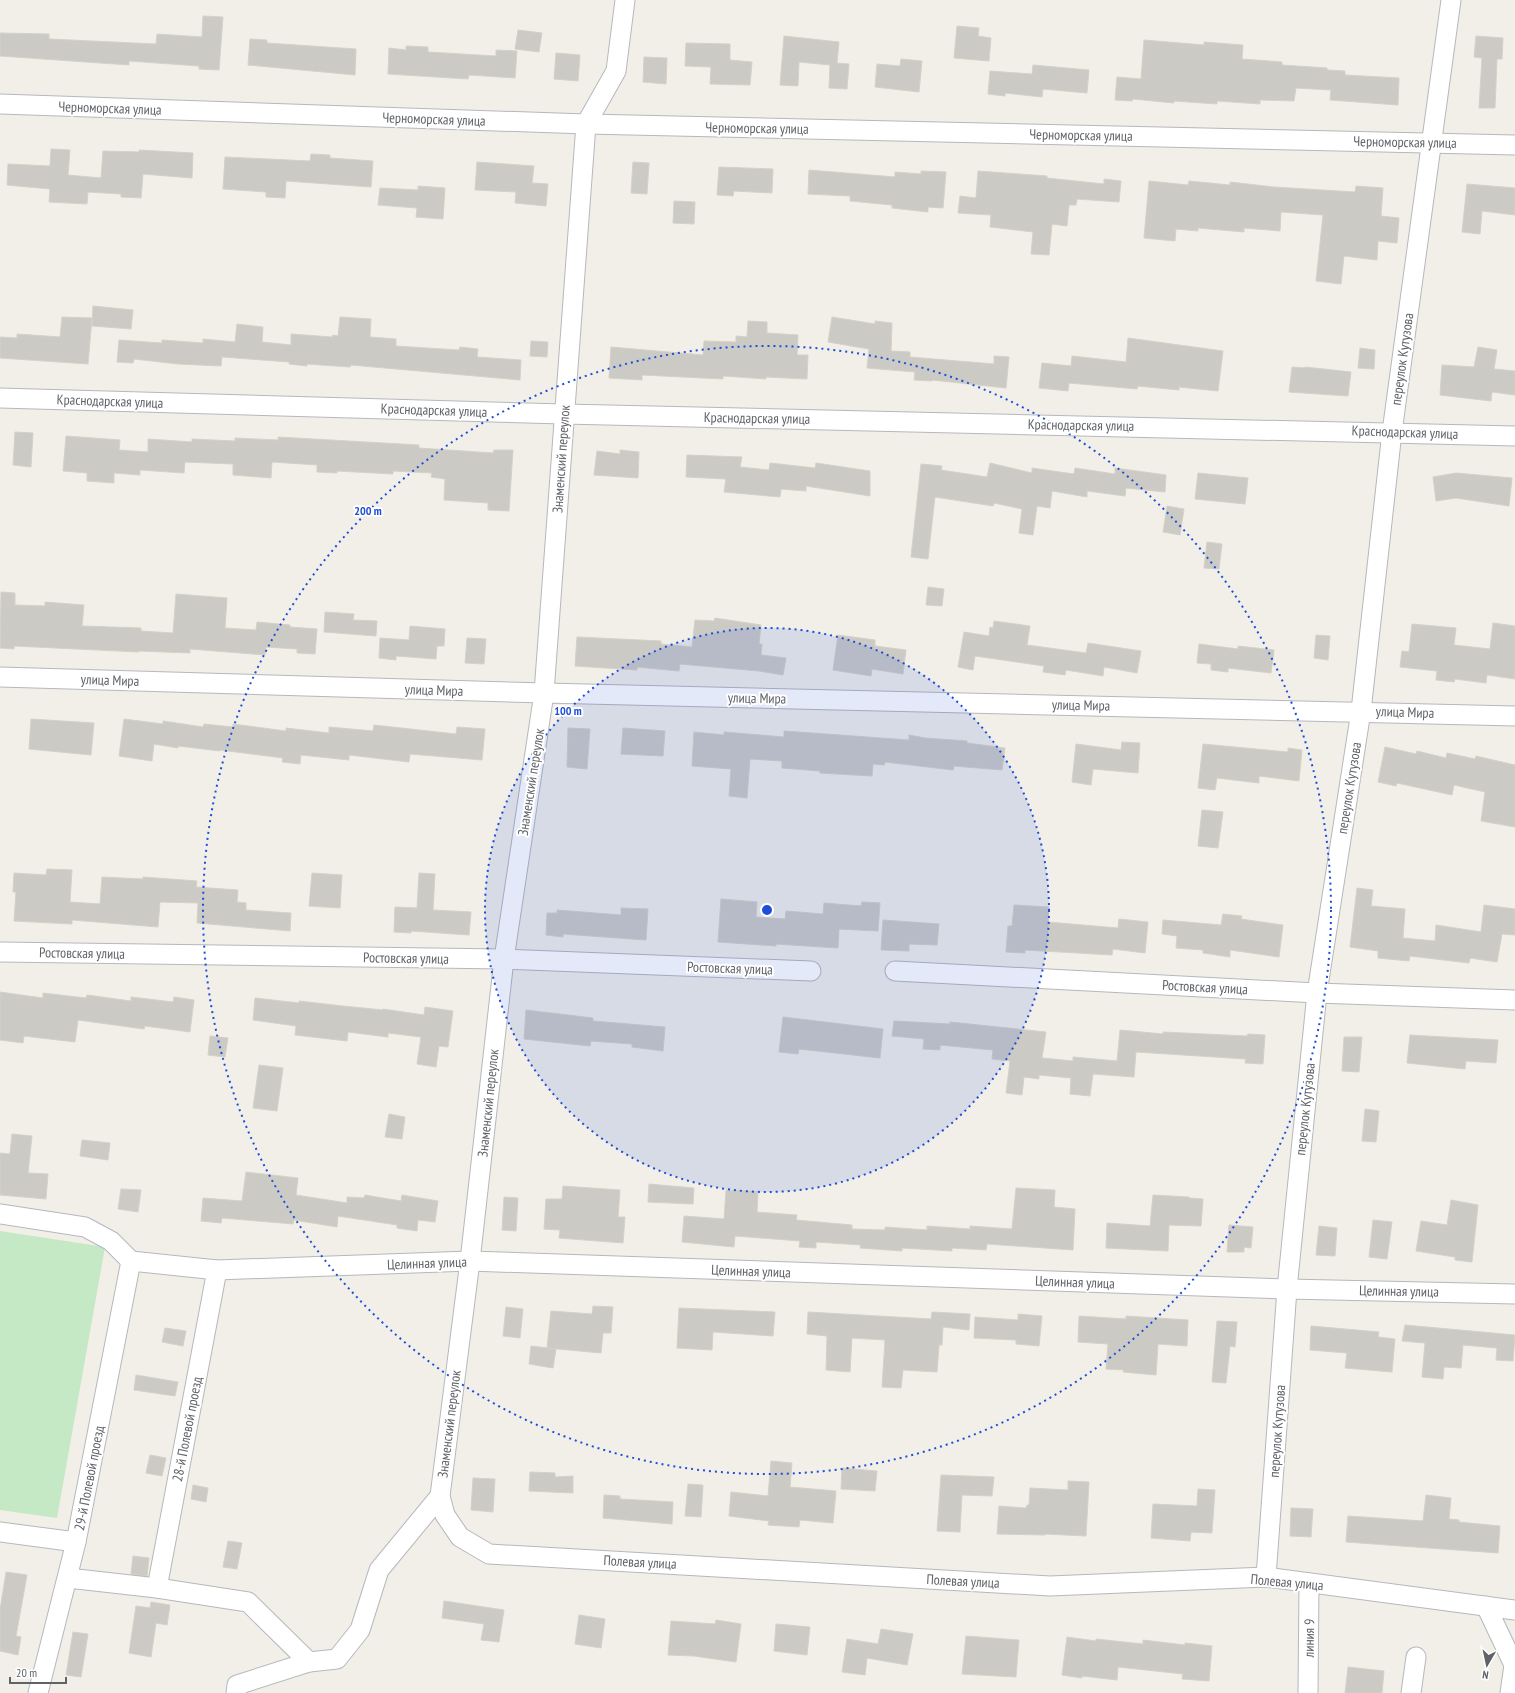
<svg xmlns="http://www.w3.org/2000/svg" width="1515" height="1693" viewBox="0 0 1515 1693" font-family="'PT Sans Narrow',sans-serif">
	<rect width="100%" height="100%" fill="#f1efe8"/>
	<polygon fill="#c5e8c5" points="0,1231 105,1247 57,1518 0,1510"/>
	<g fill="#cccac5" stroke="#d6d1c6">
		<polygon points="203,16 223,17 219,70 199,69 199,66 129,61 129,65 0,56 0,33 49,34 49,39 156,44 157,34 202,37"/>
		<polygon points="957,26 979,28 978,36 991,38 989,61 954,58"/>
		<polygon points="518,30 542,33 539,52 515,49"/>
		<polygon points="784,36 839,42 837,63 849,64 847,89 829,88 830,65 799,62 798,86 780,85"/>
		<polygon points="1476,36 1503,38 1502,59 1497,59 1495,108 1479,108 1482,58 1474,57"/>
		<polygon points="250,39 267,40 267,43 356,49 355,75 248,65"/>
		<polygon points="1144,40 1204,45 1204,42 1243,45 1242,59 1282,62 1282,65 1327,68 1327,70 1345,71 1345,75 1399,78 1398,105 1330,100 1331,90 1296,88 1294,101 1260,100 1260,104 1217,101 1217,104 1174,101 1174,103 1133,99 1132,101 1115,100 1117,77 1141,79"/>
		<polygon points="686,43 730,44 730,60 752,62 750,85 710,84 711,67 685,66"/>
		<polygon points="406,46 428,47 428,52 496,56 496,50 517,51 515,78 469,75 468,79 388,74 389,48 406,50"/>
		<polygon points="556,53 580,55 578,81 554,79"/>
		<polygon points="644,57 667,58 666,84 643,82"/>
		<polygon points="901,59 922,61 919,92 875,87 877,64 900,66"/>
		<polygon points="1033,65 1089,70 1087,93 1043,89 1042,97 1005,93 1005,96 988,94 990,71 1032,74"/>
		<polygon points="51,149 70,150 68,175 101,178 103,151 139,152 139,150 193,153 192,178 143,174 141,198 121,197 121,194 88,192 87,204 49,202 50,189 7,185 8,164 50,166"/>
		<polygon points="311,154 330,155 330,158 373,161 371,187 286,181 285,198 266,197 266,192 223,189 225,157 310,161"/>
		<polygon points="477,162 534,166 532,183 548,184 546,206 515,203 516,192 475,190"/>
		<polygon points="633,162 649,163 647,194 631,193"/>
		<polygon points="719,167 773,169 772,193 734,191 733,196 717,195"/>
		<polygon points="809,170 895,177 895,172 921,174 921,171 946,172 943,208 928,207 928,212 892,208 892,205 850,201 850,196 808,194"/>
		<polygon points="978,171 1047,176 1047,178 1104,184 1104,179 1121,181 1119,202 1077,199 1076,205 1069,205 1067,226 1052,224 1049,255 1031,254 1033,232 990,227 991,215 958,213 960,196 976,198"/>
		<polygon points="1149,181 1188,185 1189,181 1230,185 1230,182 1274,187 1355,192 1356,186 1383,188 1381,216 1399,218 1397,243 1378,241 1377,260 1344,256 1341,284 1316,281 1323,215 1281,212 1280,231 1244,228 1244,232 1198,228 1198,231 1176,229 1175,241 1144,238"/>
		<polygon points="1467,184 1515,188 1515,215 1482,211 1480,234 1462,232"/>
		<polygon points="418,186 445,188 443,219 416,217 417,208 378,205 380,188 418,190"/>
		<polygon points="674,201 695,202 694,224 673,223"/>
		<polygon points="93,306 133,310 131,329 92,326"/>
		<polygon points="62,317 92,318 88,364 0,358 0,337 17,338 17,334 60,337"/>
		<polygon points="340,317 371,319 370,337 396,339 396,346 459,350 460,347 478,349 477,357 521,360 520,380 351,365 350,367 307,364 307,366 289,364 289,362 222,357 221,366 178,364 134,359 133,363 117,362 119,340 162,343 162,340 203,343 203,339 235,342 237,324 263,327 262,342 291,345 291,334 332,337 333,335 338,336"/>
		<polygon points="832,317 875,324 875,321 892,323 891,351 910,352 910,357 994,364 994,356 1009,357 1006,388 932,380 932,381 914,380 915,372 867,368 869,349 828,342"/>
		<polygon points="748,321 767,322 767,333 798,335 797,355 808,355 807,379 766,377 766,379 723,376 723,379 642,375 642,380 609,378 611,347 703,355 704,341 736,342 736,336 747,337"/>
		<polygon points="1128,338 1223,351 1218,391 1179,387 1179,390 1138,386 1137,389 1069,383 1068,391 1039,388 1042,363 1071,366 1072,356 1126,362"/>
		<polygon points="531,341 548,342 547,357 530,356"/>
		<polygon points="1478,347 1497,350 1494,369 1515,371 1515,395 1492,392 1491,401 1440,395 1442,365 1474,367"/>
		<polygon points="1360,348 1375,350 1374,369 1358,368"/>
		<polygon points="1292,367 1305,368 1305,367 1351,372 1348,396 1289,392"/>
		<polygon points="15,432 33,433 31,467 13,465"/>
		<polygon points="66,436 120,440 119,450 148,452 148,439 192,442 192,439 235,441 235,438 278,440 278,437 419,445 419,448 493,453 494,450 513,450 509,511 488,510 488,503 444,500 445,479 431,477 432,473 393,471 393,474 337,471 337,473 317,472 317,465 272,462 271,478 233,475 233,464 185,462 184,473 140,470 140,475 114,473 114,483 87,481 87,473 63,471"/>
		<polygon points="620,450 639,452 638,478 594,475 597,451 620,454"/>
		<polygon points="687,455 742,457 740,467 769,470 770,463 815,468 816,463 870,471 870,496 806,486 806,491 781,489 780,497 724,492 726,479 686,477"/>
		<polygon points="990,463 1032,473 1032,468 1074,474 1075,468 1115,474 1115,468 1166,475 1165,492 1126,488 1125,496 1087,491 1087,497 1052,491 1050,508 1037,506 1033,535 1019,533 1022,509 994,503 993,506 935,497 928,559 911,557 921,464 942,466 941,470 987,477"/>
		<polygon points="1198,473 1248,478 1245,504 1195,499"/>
		<polygon points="1456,473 1512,478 1509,506 1456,498 1436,501 1433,477"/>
		<polygon points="1167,506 1184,509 1180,535 1163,532"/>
		<polygon points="1207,542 1222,544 1219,569 1204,568"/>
		<polygon points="928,587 944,589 942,606 926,605"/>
		<polygon points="1,592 15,593 15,605 45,606 45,602 84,605 82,626 141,628 141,631 173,633 176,594 227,598 225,628 256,630 257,622 290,625 290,627 317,629 315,654 297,653 297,649 266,647 265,655 190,649 190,653 139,651 139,652 14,646 14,649 0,648"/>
		<polygon points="325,612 354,614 353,620 377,621 376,636 324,632"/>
		<polygon points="715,618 761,625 759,644 762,644 761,655 786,658 783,675 759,671 680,664 679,671 637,667 637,670 575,666 577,637 661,641 661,644 692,647 695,620 714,621"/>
		<polygon points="994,621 1030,626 1027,645 1086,653 1088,643 1141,651 1137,673 1104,667 1103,676 1066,670 1065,675 1043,672 1044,666 975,656 973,670 958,667 964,632 989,636 990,627 993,628"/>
		<polygon points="1493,623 1515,626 1515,679 1487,675 1486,683 1455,679 1454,682 1436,680 1437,671 1400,667 1402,651 1409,652 1412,624 1456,628 1454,645 1490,649"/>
		<polygon points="410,626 445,629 444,646 437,646 436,659 396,656 396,660 379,658 380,638 409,640"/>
		<polygon points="838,635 875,640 875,646 906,650 903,674 872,669 871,676 833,670"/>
		<polygon points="1316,635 1330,636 1328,660 1314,658"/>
		<polygon points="467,638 486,639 484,664 465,663"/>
		<polygon points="1199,644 1238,649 1238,646 1274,650 1271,673 1228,668 1228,672 1211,670 1211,664 1197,663"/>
		<polygon points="31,719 94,723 91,755 29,749"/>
		<polygon points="124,719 163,724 163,721 203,727 204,724 233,727 233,724 286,731 286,728 329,733 329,727 373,731 374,725 456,734 457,727 485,729 482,760 410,754 409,762 349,755 349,760 301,755 300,764 282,762 283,758 220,750 220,751 178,746 178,748 154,744 152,761 119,756"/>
		<polygon points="568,728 590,729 587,769 567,767"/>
		<polygon points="623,728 665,731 663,756 621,754"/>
		<polygon points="784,731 909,740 909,735 925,738 967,741 967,743 1005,748 1002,770 954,766 953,770 885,762 884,765 873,764 872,776 820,773 820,771 782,768 782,761 750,759 747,798 729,796 731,769 692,766 694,732 724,735 724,732 784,737"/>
		<polygon points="1122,742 1140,743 1138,773 1093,769 1091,785 1072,782 1076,744 1121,750"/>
		<polygon points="1203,744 1288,752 1288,748 1302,750 1299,781 1259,776 1259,783 1217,778 1215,790 1198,788"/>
		<polygon points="1385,747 1416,754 1417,751 1446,758 1447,753 1475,759 1476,756 1515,765 1515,827 1481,821 1485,792 1454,785 1452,795 1397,783 1396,786 1378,782"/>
		<polygon points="1202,810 1223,812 1218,848 1198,846"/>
		<polygon points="47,869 72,870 70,902 100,904 102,877 143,879 143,877 197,881 196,887 238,890 237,902 246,903 246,910 291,913 290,931 197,923 198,903 160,902 158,927 72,920 72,924 14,921 16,892 13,892 14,873 46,875"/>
		<polygon points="312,873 342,875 340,908 309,906"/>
		<polygon points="419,873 435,874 433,910 471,912 469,935 411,931 411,933 394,932 395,907 417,908"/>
		<polygon points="1357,888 1373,890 1371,906 1405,909 1403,938 1435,941 1436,925 1481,932 1484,905 1515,909 1515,935 1502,934 1497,962 1470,958 1469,963 1410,956 1409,961 1378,958 1378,951 1350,947"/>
		<polygon points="721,899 757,902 756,917 785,919 786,911 823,914 824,903 861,906 862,902 880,903 878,931 839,929 838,948 776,944 776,946 718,942"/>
		<polygon points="1014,905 1049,907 1048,922 1118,928 1119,919 1148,922 1145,953 1113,949 1112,955 1025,950 1025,953 1006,952 1008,926 1012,926"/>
		<polygon points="621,908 648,909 646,940 563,934 563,937 546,935 547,913 557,913 557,910 621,915"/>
		<polygon points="1223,914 1242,916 1241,919 1283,925 1279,957 1230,950 1230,957 1203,953 1203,950 1176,948 1177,936 1162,934 1163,920 1221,925"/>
		<polygon points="883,920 939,924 937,945 909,944 909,951 881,950"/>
		<polygon points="0,992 43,998 43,993 86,998 87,995 131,1001 131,997 173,1002 174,997 194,1000 190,1032 145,1026 144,1029 78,1020 75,1042 24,1036 23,1043 0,1040"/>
		<polygon points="255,998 299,1003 299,1001 343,1006 383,1010 383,1009 424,1015 425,1007 453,1011 448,1047 439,1046 436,1067 417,1064 421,1037 388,1033 388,1037 348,1032 347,1041 295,1035 296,1026 253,1020"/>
		<polygon points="526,1010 593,1018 593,1021 665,1027 663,1051 632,1047 632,1044 591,1041 590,1046 524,1039"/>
		<polygon points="783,1017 883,1029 880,1058 799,1049 798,1054 779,1052"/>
		<polygon points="894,1021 950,1024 950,1022 1046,1032 1042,1058 1073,1061 1073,1057 1117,1061 1120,1030 1163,1034 1163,1032 1247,1036 1248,1034 1265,1035 1263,1064 1245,1063 1246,1059 1136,1052 1134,1077 1093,1074 1090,1096 1070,1094 1071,1078 1039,1075 1039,1079 1024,1077 1022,1095 1006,1093 1010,1061 992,1059 993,1050 940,1045 940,1050 923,1049 924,1039 892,1036"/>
		<polygon points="1410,1035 1498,1040 1496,1063 1466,1061 1465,1069 1407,1063"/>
		<polygon points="210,1036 228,1038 225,1057 208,1055"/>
		<polygon points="1344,1037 1362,1037 1359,1072 1342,1071"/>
		<polygon points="259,1065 283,1068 277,1111 253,1108"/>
		<polygon points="1365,1109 1379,1111 1376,1142 1362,1141"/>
		<polygon points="389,1114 405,1117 402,1139 385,1137"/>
		<polygon points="12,1134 32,1136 28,1173 48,1174 46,1199 0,1195 0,1153 10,1154"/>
		<polygon points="82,1140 110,1143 108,1160 80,1156"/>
		<polygon points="246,1172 298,1178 296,1195 347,1203 347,1197 364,1198 365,1195 401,1201 402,1195 438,1201 435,1222 418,1220 417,1231 397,1228 397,1225 338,1216 337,1227 294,1220 293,1224 222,1218 221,1223 201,1221 203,1198 242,1201"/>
		<polygon points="649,1184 694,1188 693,1204 648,1202"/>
		<polygon points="563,1186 620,1190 618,1217 625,1217 623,1243 559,1238 560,1230 544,1229 546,1199 562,1199"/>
		<polygon points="1016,1188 1055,1190 1054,1207 1075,1209 1073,1250 987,1244 986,1250 952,1248 952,1251 902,1248 902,1251 860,1248 861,1245 816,1242 816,1248 799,1247 800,1241 735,1236 734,1247 682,1242 684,1216 724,1219 726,1190 758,1192 757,1212 797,1215 796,1220 852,1225 852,1229 885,1230 885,1227 927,1230 927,1226 970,1229 970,1226 1012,1229"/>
		<polygon points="121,1189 141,1190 138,1212 118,1209"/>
		<polygon points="1153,1195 1189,1197 1189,1198 1203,1199 1201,1226 1169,1225 1168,1251 1106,1248 1107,1223 1150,1226"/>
		<polygon points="504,1197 518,1198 516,1231 502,1230"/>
		<polygon points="1451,1200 1478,1205 1472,1262 1455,1260 1455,1257 1416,1251 1421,1221 1447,1225"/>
		<polygon points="1373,1220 1392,1222 1387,1259 1369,1257"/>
		<polygon points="1229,1225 1253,1227 1251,1248 1244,1247 1244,1252 1227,1252"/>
		<polygon points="1319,1226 1337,1228 1335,1256 1316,1255"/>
		<polygon points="593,1306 613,1307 611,1333 603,1333 601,1353 547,1348 551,1311 592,1314"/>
		<polygon points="506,1307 523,1309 520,1338 503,1336"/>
		<polygon points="679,1308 775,1312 773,1336 713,1332 712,1350 677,1348"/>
		<polygon points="808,1312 931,1319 932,1312 970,1314 969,1330 943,1327 942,1345 939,1345 937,1372 903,1370 901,1388 882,1387 885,1340 852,1338 850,1372 826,1370 827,1336 807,1334"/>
		<polygon points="1018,1314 1042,1316 1039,1346 1016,1344 1016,1340 974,1338 975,1317 1018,1320"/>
		<polygon points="1079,1316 1126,1319 1126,1316 1188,1320 1187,1346 1158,1344 1156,1375 1123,1372 1124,1370 1106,1369 1108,1344 1078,1342"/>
		<polygon points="1217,1321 1237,1322 1235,1347 1230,1346 1226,1383 1212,1382"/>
		<polygon points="1405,1325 1515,1335 1513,1361 1496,1360 1497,1348 1463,1345 1461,1368 1444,1367 1443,1379 1422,1377 1425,1343 1402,1341"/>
		<polygon points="1311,1326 1379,1332 1378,1337 1395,1339 1392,1372 1345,1368 1347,1353 1310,1350"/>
		<polygon points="165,1328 186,1331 183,1346 162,1342"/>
		<polygon points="531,1346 556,1349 553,1368 529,1364"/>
		<polygon points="136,1375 178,1382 175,1396 134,1390"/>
		<polygon points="150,1455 166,1458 162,1476 146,1473"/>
		<polygon points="771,1461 792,1463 790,1487 836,1491 833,1523 800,1520 799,1527 768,1525 769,1521 729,1516 731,1492 768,1496"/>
		<polygon points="842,1468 877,1471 875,1491 841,1489"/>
		<polygon points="530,1472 555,1473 555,1477 573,1476 573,1493 529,1491"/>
		<polygon points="941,1475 994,1477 992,1496 962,1495 960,1532 937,1531"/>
		<polygon points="473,1478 495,1479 493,1512 471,1510"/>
		<polygon points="1068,1481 1089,1482 1086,1536 1045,1534 1045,1535 997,1534 999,1506 1026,1508 1027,1505 1029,1505 1030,1488 1068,1490"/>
		<polygon points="688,1484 703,1485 701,1517 685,1516"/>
		<polygon points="193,1485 208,1488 206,1502 191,1499"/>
		<polygon points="1198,1489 1215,1490 1212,1533 1191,1532 1190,1541 1151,1538 1153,1504 1197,1506"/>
		<polygon points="604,1495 620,1496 620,1499 673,1502 672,1524 603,1518"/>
		<polygon points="1426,1495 1451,1498 1449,1519 1459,1520 1459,1522 1500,1526 1498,1553 1346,1542 1348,1516 1423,1521"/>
		<polygon points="1291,1508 1313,1509 1311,1537 1290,1536"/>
		<polygon points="228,1541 242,1543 237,1569 223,1567"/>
		<polygon points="133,1556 149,1558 147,1576 131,1574"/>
		<polygon points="6,1572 27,1575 16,1636 21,1637 18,1655 0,1651 0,1610"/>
		<polygon points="444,1601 504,1610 499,1642 481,1640 484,1624 442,1618"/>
		<polygon points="151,1602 170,1605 167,1625 156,1623 151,1657 129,1653 136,1606 150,1608"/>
		<polygon points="579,1615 605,1619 601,1648 575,1644"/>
		<polygon points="716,1620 741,1624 736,1662 694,1656 668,1655 671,1621 715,1624"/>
		<polygon points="776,1624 810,1627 807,1655 774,1651"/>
		<polygon points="881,1629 913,1634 907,1665 867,1658 865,1675 842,1672 847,1639 878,1644"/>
		<polygon points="73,1632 88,1634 81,1677 66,1675"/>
		<polygon points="966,1636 1019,1640 1016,1677 962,1674"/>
		<polygon points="1067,1637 1096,1641 1096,1639 1143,1644 1143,1640 1185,1645 1185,1643 1212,1646 1209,1681 1182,1679 1183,1674 1118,1667 1117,1680 1082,1676 1082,1678 1062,1675"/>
		<polygon points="1348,1667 1384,1671 1382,1693 1345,1693"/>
	</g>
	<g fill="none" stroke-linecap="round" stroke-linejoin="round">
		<defs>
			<g id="minor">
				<polyline points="625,0 616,71 586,124 544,693 504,959 470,1261 440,1496 445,1515 460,1537 489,1554 1050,1586 1266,1577 1515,1610"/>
				<polyline points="0,104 586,124 1515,145"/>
				<polyline points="0,398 564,414 1515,436"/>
				<polyline points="0,677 544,693 1515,716"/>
				<polyline points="0,952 504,959 811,971"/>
				<polyline points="895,971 1317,993 1515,1000"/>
				<polyline points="0,1214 85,1227 111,1241 131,1261 217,1270 470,1261 1287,1289 1515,1294"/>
				<polyline points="0,1532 76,1542"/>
				<polyline points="1266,1577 1287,1289 1317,993 1361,711 1392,432 1451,0"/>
				<polyline points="68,1578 157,1588 248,1602 309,1662"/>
				<polyline points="157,1588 217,1270"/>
				<polyline points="1486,1606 1514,1665 1510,1693"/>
				<polyline points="38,1693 76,1542 131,1261"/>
				<polyline points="236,1693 237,1685 309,1662 337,1659 360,1630 379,1570 440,1496"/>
				<polyline points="1308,1693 1309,1583"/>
				<polyline points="1411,1693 1416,1657"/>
			</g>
		</defs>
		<use href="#minor" stroke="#b5b8bc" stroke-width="21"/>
		<use href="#minor" stroke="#fff" stroke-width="19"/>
	</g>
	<circle cx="767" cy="910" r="282" fill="#1d4ed8" fill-opacity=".12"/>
	<g fill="none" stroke="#1d4ed8" stroke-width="2" stroke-dasharray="2 4">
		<circle cx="767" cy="910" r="282"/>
		<circle cx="767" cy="910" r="564"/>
	</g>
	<g text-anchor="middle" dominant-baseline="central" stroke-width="4" stroke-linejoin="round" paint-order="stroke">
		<g font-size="14" fill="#5f6368" stroke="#fff">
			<text transform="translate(110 108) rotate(2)">Черноморская улица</text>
			<text transform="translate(434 119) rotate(2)">Черноморская улица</text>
			<text transform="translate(757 128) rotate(1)">Черноморская улица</text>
			<text transform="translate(1081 135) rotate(1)">Черноморская улица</text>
			<text transform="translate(1405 142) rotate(1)">Черноморская улица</text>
			<text transform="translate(1402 359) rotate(-82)">переулок Кутузова</text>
			<text transform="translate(110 401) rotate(2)">Краснодарская улица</text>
			<text transform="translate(434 410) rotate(2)">Краснодарская улица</text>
			<text transform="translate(757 418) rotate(1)">Краснодарская улица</text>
			<text transform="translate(1081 425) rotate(1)">Краснодарская улица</text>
			<text transform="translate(1405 432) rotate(2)">Краснодарская улица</text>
			<text transform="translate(561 459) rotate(-86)">Знаменский переулок</text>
			<text transform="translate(110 680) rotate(2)">улица Мира</text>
			<text transform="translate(434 690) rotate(2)">улица Мира</text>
			<text transform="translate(757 698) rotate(1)">улица Мира</text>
			<text transform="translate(1081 705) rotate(1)">улица Мира</text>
			<text transform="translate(1405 712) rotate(2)">улица Мира</text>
			<text transform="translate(531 782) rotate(-81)">Знаменский переулок</text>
			<text transform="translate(1349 788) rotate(-81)">переулок Кутузова</text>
			<text transform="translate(82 953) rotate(1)">Ростовская улица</text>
			<text transform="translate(406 958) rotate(1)">Ростовская улица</text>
			<text transform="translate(730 968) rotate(2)">Ростовская улица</text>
			<text transform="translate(1205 987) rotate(3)">Ростовская улица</text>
			<text transform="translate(488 1103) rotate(-84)">Знаменский переулок</text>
			<text transform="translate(1305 1109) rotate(-84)">переулок Кутузова</text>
			<text transform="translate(427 1263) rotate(-2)">Целинная улица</text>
			<text transform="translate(751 1271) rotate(2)">Целинная улица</text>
			<text transform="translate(1075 1282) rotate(2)">Целинная улица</text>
			<text transform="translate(1399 1291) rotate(1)">Целинная улица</text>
			<text transform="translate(449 1424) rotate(-83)">Знаменский переулок</text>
			<text transform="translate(187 1429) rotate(-79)">28-й Полевой проезд</text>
			<text transform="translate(1277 1431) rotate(-86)">переулок Кутузова</text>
			<text transform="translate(89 1478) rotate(-79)">29-й Полевой проезд</text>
			<text transform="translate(640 1562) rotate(3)">Полевая улица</text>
			<text transform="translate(963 1581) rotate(3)">Полевая улица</text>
			<text transform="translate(1287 1582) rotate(5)">Полевая улица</text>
			<text transform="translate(1309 1638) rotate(-89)">линия 9</text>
		</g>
	</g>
	<circle cx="767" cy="910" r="6" fill="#1d4ed8" stroke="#fff" stroke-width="2"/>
	<g font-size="12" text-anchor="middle" font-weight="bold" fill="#1d4ed8" stroke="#fff" stroke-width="4" stroke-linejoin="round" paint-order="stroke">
		<text x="368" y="515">200 m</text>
		<text x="568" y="715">100 m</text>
	</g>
	<g transform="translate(1487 1665) rotate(189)" stroke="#ffffff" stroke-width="3" paint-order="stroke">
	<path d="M0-3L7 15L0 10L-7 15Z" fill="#5f6368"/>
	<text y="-6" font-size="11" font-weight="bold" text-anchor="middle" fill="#5f6368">N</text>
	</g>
	<path d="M10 1677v6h56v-6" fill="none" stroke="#5f6368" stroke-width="2"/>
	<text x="16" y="1677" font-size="12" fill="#5f6368" stroke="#ffffff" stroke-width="3" paint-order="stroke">20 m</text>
</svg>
